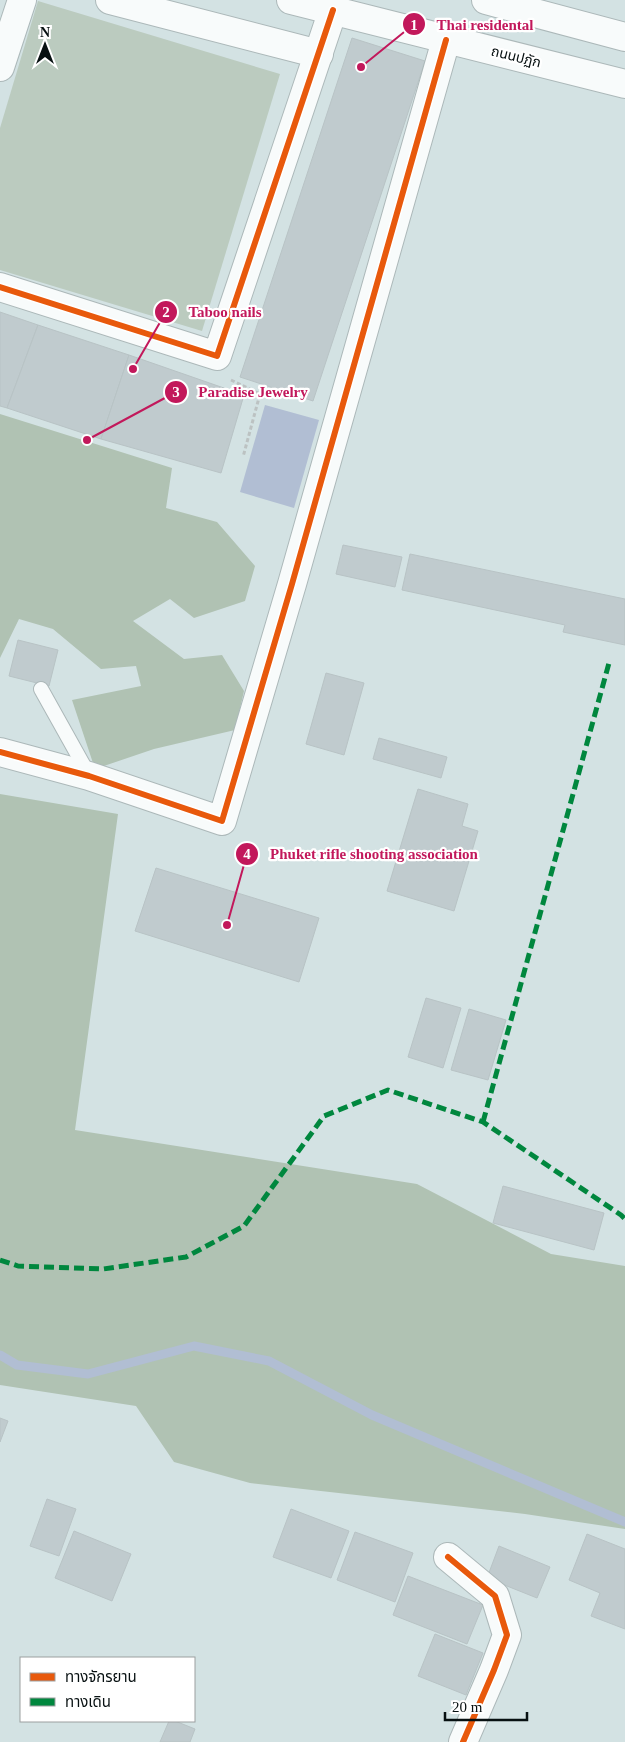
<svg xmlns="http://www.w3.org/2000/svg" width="625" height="1742" viewBox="0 0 625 1742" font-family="'Times New Roman','Noto Sans Thai',serif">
	<rect width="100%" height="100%" fill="#d3e2e3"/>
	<polygon fill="#bbcbbf" points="38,1 280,74 202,331 0,270 0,128"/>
	<g fill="#b0c2b3">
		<polygon points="0,414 172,468 166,508 217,522 255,566 245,601 194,618 170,599 133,621 184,659 222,655 244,691 235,730 154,749 95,769 72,700 141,686 136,666 101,669 53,629 19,619 0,658"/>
		<polygon points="0,794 118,814 75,1130 417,1184 551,1254 625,1266 625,1529 525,1514 250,1483 174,1462 136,1406 0,1385"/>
	</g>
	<polygon fill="#b1bed3" points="265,405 319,420 294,508 240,492"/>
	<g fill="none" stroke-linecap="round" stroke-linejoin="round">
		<polyline stroke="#b1bed3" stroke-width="9" points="0,1355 17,1365 88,1374 194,1346 269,1361 372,1415 625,1522"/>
	</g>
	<g fill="#c0cbce" stroke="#b8c3c5">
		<polygon points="352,38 425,61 313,401 240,377"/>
		<polygon points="0,312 38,325 7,408 0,406"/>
		<polygon points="38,325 129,355 101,439 7,408"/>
		<polygon points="129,355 244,395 221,473 101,439"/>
		<polygon points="343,545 402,557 395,587 336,574"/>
		<polygon points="410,554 625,599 625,645 563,632 565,625 402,590"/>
		<polygon points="18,640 58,650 49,686 9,676"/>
		<polygon points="326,673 364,683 344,755 306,744"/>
		<polygon points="379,738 447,757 441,778 373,759"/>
		<polygon points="418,789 468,804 462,826 478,831 454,911 387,891"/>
		<polygon points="156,868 319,918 299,982 135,931"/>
		<polygon points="426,998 461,1008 443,1068 408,1057"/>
		<polygon points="469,1009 506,1020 488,1080 451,1070"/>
		<polygon points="503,1186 604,1213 594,1250 493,1223"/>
		<polygon points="0,1418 8,1421 0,1442"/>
		<polygon points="47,1499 76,1509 59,1556 30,1546"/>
		<polygon points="291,1509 349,1531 331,1578 273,1557"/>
		<polygon points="74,1531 131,1554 112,1601 55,1578"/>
		<polygon points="355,1532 413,1553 395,1602 337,1580"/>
		<polygon points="587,1534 625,1549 625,1629 591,1616 600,1593 569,1580"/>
		<polygon points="499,1546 550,1567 537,1598 487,1578"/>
		<polygon points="408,1576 483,1605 467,1644 393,1615"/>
		<polygon points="435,1634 483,1653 466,1695 418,1676"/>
		<polygon points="169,1721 175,1721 195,1729 190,1742 160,1742"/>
	</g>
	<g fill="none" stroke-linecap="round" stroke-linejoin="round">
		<defs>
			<polyline id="service" points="41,689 89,775"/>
			<g id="minor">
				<polyline points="110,0 319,54"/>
				<polyline points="0,67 22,0"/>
				<polyline points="0,287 217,356 333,10"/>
				<polyline points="0,752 89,776 222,821 292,584 446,40"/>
				<polyline points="448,1557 495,1596 507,1635 494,1670 463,1742"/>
			</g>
			<g id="secondary">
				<polyline points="291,0 625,84"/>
				<polyline points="486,0 625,37"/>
			</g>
		</defs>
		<use href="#service" stroke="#acb8b9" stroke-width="16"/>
		<use href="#minor" stroke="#acb8b9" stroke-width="30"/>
		<use href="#secondary" stroke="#acb8b9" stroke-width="30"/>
		<polyline stroke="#bcc2c2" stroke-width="3" stroke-dasharray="4 2.5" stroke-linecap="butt" points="231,380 260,394 243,457"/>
		<use href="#service" stroke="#f8fbfb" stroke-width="14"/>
		<use href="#minor" stroke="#f8fbfb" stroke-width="28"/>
		<use href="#secondary" stroke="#f8fbfb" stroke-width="28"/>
		<g stroke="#00873e" stroke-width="5" stroke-dasharray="10 5" stroke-linecap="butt">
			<polyline points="483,1122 609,663"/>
			<polyline points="0,1260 18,1266 103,1269 186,1257 244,1226 324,1116 388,1090 483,1122 621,1215 625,1219"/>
		</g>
		<defs>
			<g id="cycleway">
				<polyline points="0,287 217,356 333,10"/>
				<polyline points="0,752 89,776 222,821 292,584 446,40"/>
				<polyline points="448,1557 495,1596 507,1635 494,1670 463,1742"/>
			</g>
		</defs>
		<use href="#cycleway" stroke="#fff" stroke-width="9"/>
		<use href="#cycleway" stroke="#e8590c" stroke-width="6"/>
	</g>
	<g text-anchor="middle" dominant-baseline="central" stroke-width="4.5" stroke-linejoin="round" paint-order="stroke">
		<g font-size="14" fill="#071011" stroke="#fff">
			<text transform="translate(516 57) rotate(14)">ถนนปฏัก</text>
		</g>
	</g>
	<path fill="none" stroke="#c2185b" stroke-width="2" d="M361 67L414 24M133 369L166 312M87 440L176 392M227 925L247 854"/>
	<g fill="#c2185b" stroke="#fff" stroke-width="2">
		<circle cx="361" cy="67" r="5"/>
		<circle cx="133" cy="369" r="5"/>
		<circle cx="87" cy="440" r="5"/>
		<circle cx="227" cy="925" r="5"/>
		<circle cx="414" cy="24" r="12"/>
		<circle cx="166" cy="312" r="12"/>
		<circle cx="176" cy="392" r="12"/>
		<circle cx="247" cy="854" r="12"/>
	</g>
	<g font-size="15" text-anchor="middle" font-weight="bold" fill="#fff">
		<text x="414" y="30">1</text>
		<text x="166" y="317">2</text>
		<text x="176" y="397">3</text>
		<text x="247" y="859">4</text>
	</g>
	<g font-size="15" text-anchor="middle" font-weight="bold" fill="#c2185b" stroke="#fff" stroke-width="4.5" stroke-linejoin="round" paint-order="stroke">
		<text x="485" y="30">Thai residental</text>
		<text x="225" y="317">Taboo nails</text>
		<text x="253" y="397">Paradise Jewelry</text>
		<text x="374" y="859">Phuket rifle shooting association</text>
	</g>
	<rect x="20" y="1657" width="175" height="65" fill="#ffffff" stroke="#9c9fa0"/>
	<rect x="30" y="1673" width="25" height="8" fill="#e8590c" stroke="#9c9fa0"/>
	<text x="65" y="1682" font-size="15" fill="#071011">ทางจักรยาน</text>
	<rect x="30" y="1698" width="25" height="8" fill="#00873e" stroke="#9c9fa0"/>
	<text x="65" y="1707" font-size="15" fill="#071011">ทางเดิน</text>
	<g transform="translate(45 45)" stroke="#ffffff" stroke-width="4" paint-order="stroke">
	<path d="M0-4L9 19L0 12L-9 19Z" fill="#071011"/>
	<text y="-8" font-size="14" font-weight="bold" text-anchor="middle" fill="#071011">N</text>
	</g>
	<path d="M445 1712v8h82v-8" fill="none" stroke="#071011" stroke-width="2.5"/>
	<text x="452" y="1712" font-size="15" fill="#071011" stroke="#ffffff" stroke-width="4" paint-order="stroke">20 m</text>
</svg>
